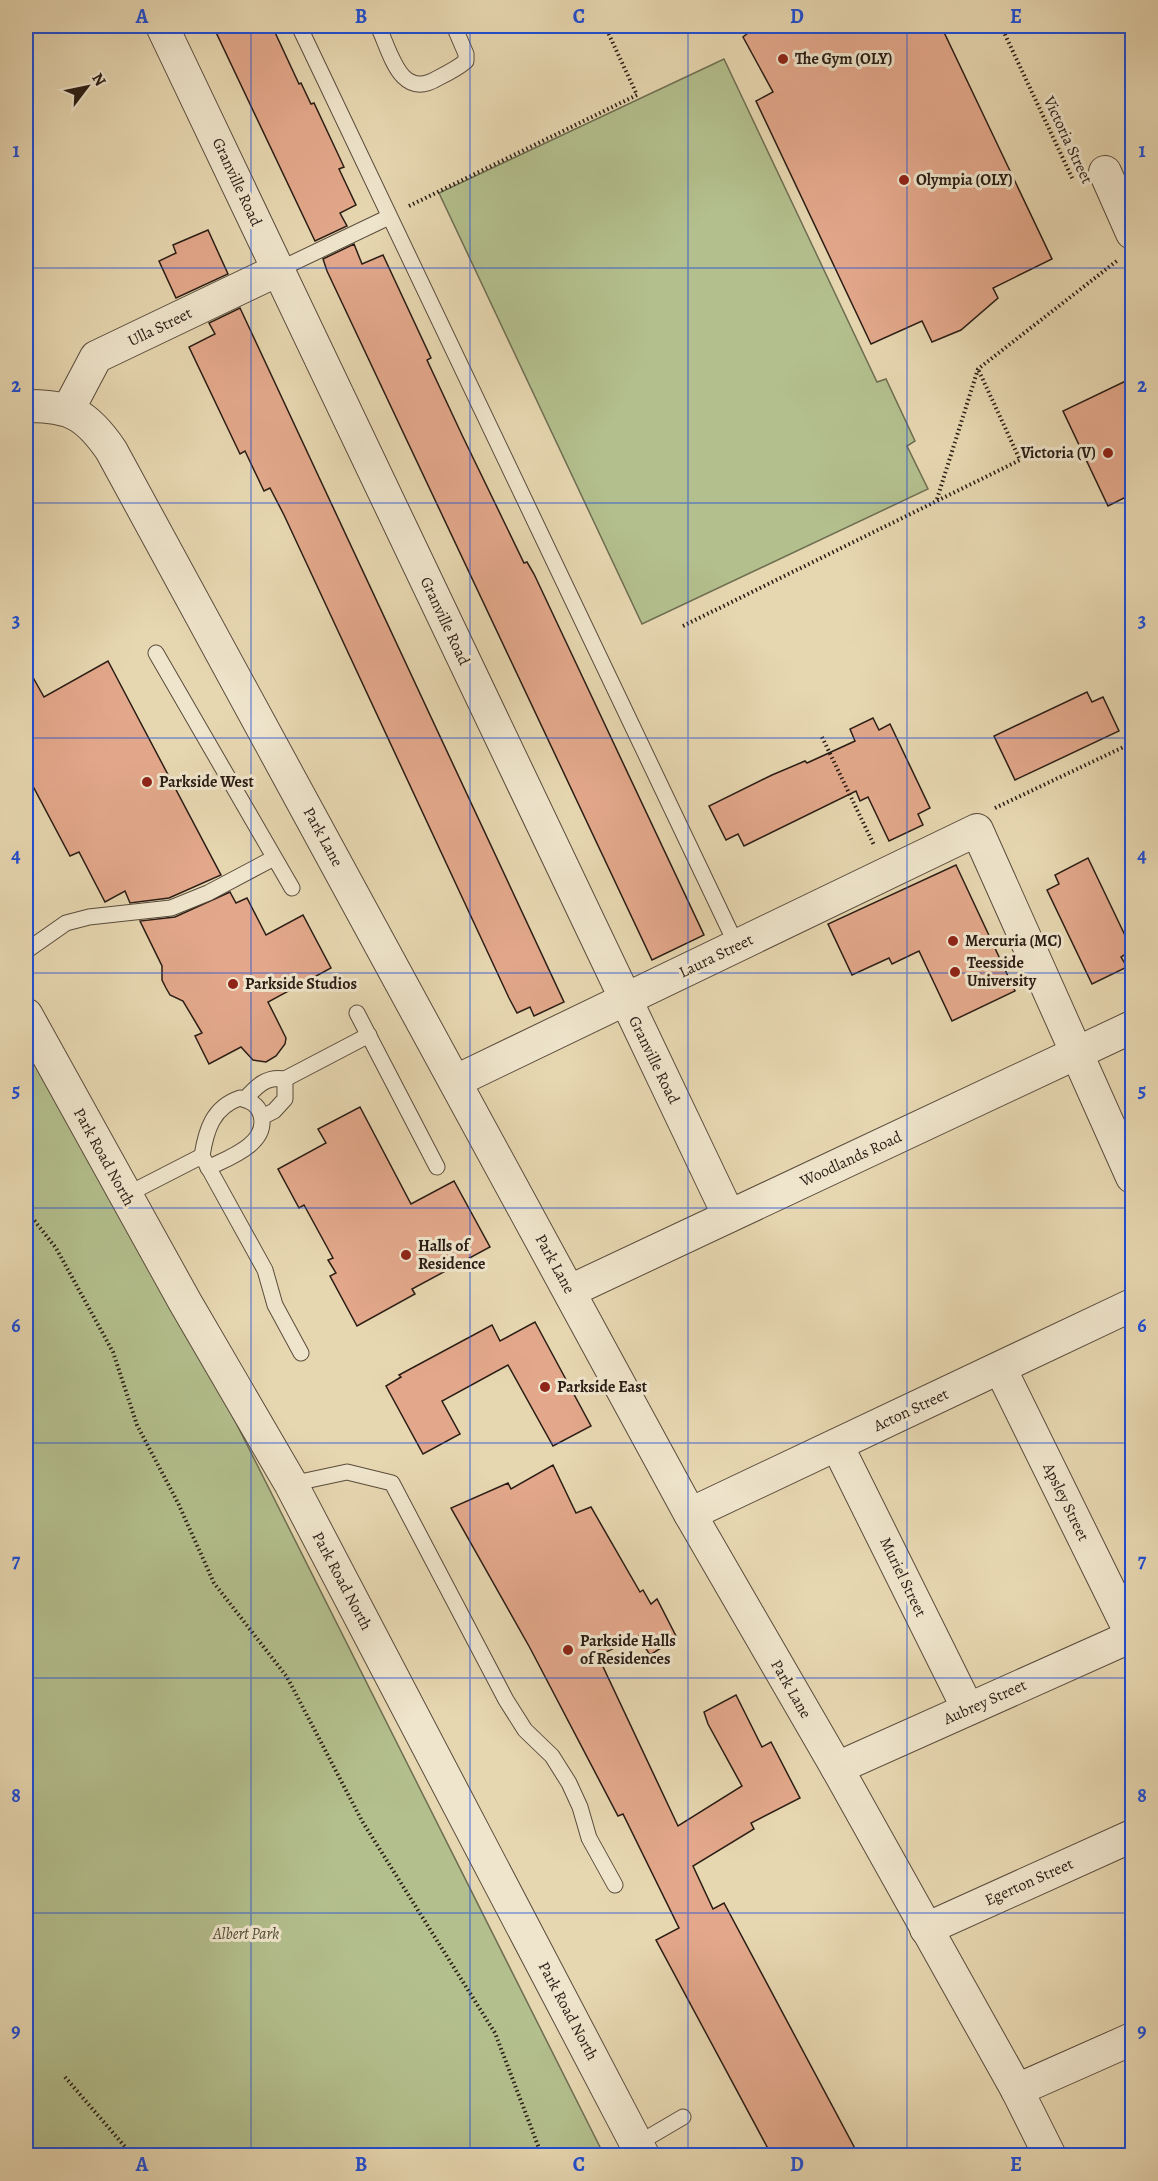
<svg xmlns="http://www.w3.org/2000/svg" width="1158" height="2181" viewBox="0 0 1158 2181" font-family="Alegreya,serif">
	<rect width="100%" height="100%" fill="#e7d7b1"/>
	<filter id="stains"><feTurbulence type="fractalNoise" baseFrequency=".00333" numOctaves="4"/><feColorMatrix values="0 0 0 0 .2 0 0 0 0 .09 0 0 0 0 .02 0 0 0 .5 -.17"/></filter>
	<radialGradient id="worn" r=".72"><stop offset=".6" stop-color="#630" stop-opacity="0"/><stop offset="1" stop-color="#630" stop-opacity=".3"/></radialGradient>
	<g fill="#b3bf8d" stroke="#6e6e51" stroke-width="1.5">
		<polygon points="724,59 877,382 886,379 915,441 907,446 928,489 642,624 439,193"/>
		<polygon points="26,1005 604,2155 26,2155"/>
	</g>
	<g fill="#e3a88b" stroke="#2a1d15" stroke-width="1.5">
		<polygon points="213,26 272,26 299,84 301,83 311,104 314,103 344,167 339,169 356,205 340,213 347,226 315,241"/>
		<polygon points="757,26 941,26 1052,259 993,288 998,298 961,330 932,342 922,321 871,344 756,101 773,92 743,37"/>
		<polygon points="208,230 228,274 176,298 159,261 176,253 173,245"/>
		<polygon points="354,244 362,264 383,255 431,358 427,360 462,435 524,563 527,562 534,574 704,935 652,960 327,271 323,259"/>
		<polygon points="240,308 564,1002 534,1016 530,1007 517,1013 509,998 284,515 270,488 264,491 245,451 240,454 189,347 215,334 209,323"/>
		<polygon points="1132,378 1132,494 1108,506 1063,411"/>
		<polygon points="108,661 221,875 169,898 130,903 125,891 105,902 79,852 70,856 26,773 26,665 44,697"/>
		<polygon points="1087,692 1092,702 1103,697 1119,731 1015,780 994,736"/>
		<polygon points="873,718 879,730 890,724 930,808 918,814 923,825 889,841 868,797 860,801 856,791 744,846 738,834 726,840 709,806 772,775 805,761 807,763 855,741 850,729"/>
		<polygon points="1088,858 1132,950 1121,957 1127,967 1092,984 1047,890 1059,884 1055,875"/>
		<polygon points="956,865 1015,991 952,1021 919,951 892,964 889,958 852,975 828,924"/>
		<polygon points="230,892 236,903 247,898 266,935 303,915 331,968 268,1002 286,1038 285,1044 276,1056 266,1062 253,1060 241,1047 209,1064 195,1036 202,1033 183,1001 170,995 166,988 162,980 162,966 140,921 175,917"/>
		<polygon points="360,1107 411,1204 454,1181 490,1247 412,1289 415,1294 357,1326 330,1276 336,1273 328,1260 333,1258 304,1205 299,1208 278,1169 326,1143 318,1129"/>
		<polygon points="535,1322 591,1426 553,1446 508,1365 442,1401 460,1434 423,1454 386,1386 401,1377 399,1375 492,1325 500,1341"/>
		<polygon points="553,1465 576,1513 591,1507 640,1592 643,1590 651,1604 657,1599 677,1638 650,1655 638,1636 598,1656 678,1826 742,1786 708,1724 704,1712 736,1695 762,1747 771,1742 800,1798 751,1823 754,1829 693,1866 713,1909 724,1903 859,2156 772,2156 656,1940 679,1928 623,1814 618,1816 530,1648 451,1508 508,1483 511,1489"/>
	</g>
	<g fill="none" stroke-linecap="round" stroke-linejoin="round">
		<defs>
			<g id="service">
				<polyline points="299,26 737,946"/>
				<path d="M378,26C391,53 400,101 438,78C448,73 458,68 466,61V54L454,26"/>
				<polyline points="278,270 389,217"/>
				<polyline points="156,653 292,888"/>
				<polyline points="26,951 66,923 89,917 171,908 208,893 274,858"/>
				<polyline points="357,1013 437,1167"/>
				<polyline points="285,1079 369,1035"/>
				<path d="M245,1099C257,1086 266,1076 285,1079V1099L274,1111L262,1117"/>
				<path d="M202,1156C206,1130 213,1107 240,1098C250,1101 258,1104 261,1115C269,1144 228,1158 208,1168"/>
				<polyline points="126,1195 202,1156 265,1270 275,1305 301,1353"/>
				<polyline points="291,1484 347,1472 392,1483 506,1700 525,1730 552,1756 569,1783 580,1807 589,1838 615,1885"/>
				<polyline points="637,2144 683,2117"/>
			</g>
			<g id="minor">
				<polyline points="162,26 729,1216"/>
				<polyline points="1105,172 1132,233"/>
				<path d="M26,406C70,405 87,415 111,450L690,1514L837,1768L1017,2090L1050,2156"/>
				<polyline points="68,410 96,357 278,270"/>
				<polyline points="456,1081 977,830 1132,1177"/>
				<polyline points="570,1291 1132,1027"/>
				<polyline points="1000,1368 1132,1636"/>
				<polyline points="837,1445 968,1709"/>
				<polyline points="690,1514 1132,1305"/>
				<polyline points="837,1768 1132,1636"/>
				<polyline points="926,1929 1132,1836"/>
				<polyline points="1017,2090 1132,2039"/>
			</g>
			<polyline id="tertiary" points="26,1015 185,1302 291,1484 643,2156"/>
		</defs>
		<use href="#service" stroke="#594c3c" stroke-width="17"/>
		<use href="#minor" stroke="#594c3c" stroke-width="34"/>
		<use href="#tertiary" stroke="#594c3c" stroke-width="35"/>
		<g stroke="#2a1d15" stroke-width="4" stroke-dasharray="1.5 3" stroke-linecap="butt">
			<polyline points="1001,26 1073,180"/>
			<polyline points="409,206 637,95 605,26"/>
			<polyline points="937,499 978,369 1118,260"/>
			<polyline points="683,626 1020,460 978,369"/>
			<polyline points="822,737 874,845"/>
			<polyline points="995,808 1132,743"/>
			<polyline points="26,1210 56,1248 113,1352 137,1425 178,1503 214,1583 287,1677 362,1821 495,2033 542,2156"/>
			<polyline points="65,2077 133,2156"/>
		</g>
		<use href="#service" stroke="#efe5cc" stroke-width="15"/>
		<use href="#minor" stroke="#efe5cc" stroke-width="32"/>
		<use href="#tertiary" stroke="#efe5cc" stroke-width="33"/>
	</g>
	<path fill="none" stroke="#1d4ed8" stroke-width="1.5" stroke-opacity="0.55" d="M251,26V2156M470,26V2156M688,26V2156M907,26V2156M26,268H1132M26,503H1132M26,738H1132M26,973H1132M26,1208H1132M26,1443H1132M26,1678H1132M26,1913H1132"/>
	<g fill="#8f2418" stroke="#efe5cc" stroke-width="2">
		<circle cx="783" cy="59" r="6"/>
		<circle cx="904" cy="180" r="6"/>
		<circle cx="1108" cy="453" r="6"/>
		<circle cx="147" cy="782" r="6"/>
		<circle cx="953" cy="941" r="6"/>
		<circle cx="955" cy="972" r="6"/>
		<circle cx="233" cy="984" r="6"/>
		<circle cx="406" cy="1255" r="6"/>
		<circle cx="545" cy="1387" r="6"/>
		<circle cx="568" cy="1650" r="6"/>
	</g>
	<g text-anchor="middle" dominant-baseline="central" stroke-width="6" stroke-linejoin="round" paint-order="stroke">
		<g font-size="16" font-weight="bold" fill="#2a1d15" stroke="#efe5cc" text-anchor="start">
			<text x="795" y="59">The Gym (OLY)</text>
			<text x="916" y="180">Olympia (OLY)</text>
			<text x="1096" y="453" text-anchor="end">Victoria (V)</text>
			<text x="159" y="782">Parkside West</text>
			<text x="965" y="941">Mercuria (MC)</text>
			<text x="967" y="963">Teesside<tspan x="967" dy="18">University</tspan></text>
			<text x="245" y="984">Parkside Studios</text>
			<text x="418" y="1246">Halls of<tspan x="418" dy="18">Residence</tspan></text>
			<text x="557" y="1387">Parkside East</text>
			<text x="580" y="1641">Parkside Halls<tspan x="580" dy="18">of Residences</tspan></text>
		</g>
		<g font-size="16" fill="#2a1d15" stroke="#efe5cc">
			<text transform="translate(1068 140) rotate(65)">Victoria Street</text>
			<text transform="translate(237 182) rotate(65)">Granville Road</text>
			<text transform="translate(160 327) rotate(-26)">Ulla Street</text>
			<text transform="translate(445 621) rotate(65)">Granville Road</text>
			<text transform="translate(323 837) rotate(61)">Park Lane</text>
			<text transform="translate(716 956) rotate(-26)">Laura Street</text>
			<text transform="translate(654 1060) rotate(64)">Granville Road</text>
			<text transform="translate(104 1157) rotate(61)">Park Road North</text>
			<text transform="translate(851 1159) rotate(-25)">Woodlands Road</text>
			<text transform="translate(555 1264) rotate(61)">Park Lane</text>
			<text transform="translate(911 1410) rotate(-25)">Acton Street</text>
			<text transform="translate(1066 1502) rotate(64)">Apsley Street</text>
			<text transform="translate(903 1577) rotate(64)">Muriel Street</text>
			<text transform="translate(342 1581) rotate(62)">Park Road North</text>
			<text transform="translate(791 1689) rotate(60)">Park Lane</text>
			<text transform="translate(985 1702) rotate(-24)">Aubrey Street</text>
			<text transform="translate(1029 1882) rotate(-24)">Egerton Street</text>
			<text transform="translate(568 2011) rotate(62)">Park Road North</text>
		</g>
		<g font-size="16" font-style="italic" fill="#534e39" stroke="#efe5cc">
			<text x="246" y="1934">Albert Park</text>
		</g>
	</g>
	<rect width="1158" height="2181" fill="none" stroke="#e7d7b1" stroke-width="66"/>
	<g transform="translate(87 87) rotate(58)" stroke="#efe5cc" stroke-width="4.5" paint-order="stroke">
	<path d="M0-4.5L10 22L0 15L-10 22Z" fill="#2a1d15"/>
	<text y="-9" font-size="16" font-weight="bold" text-anchor="middle" fill="#2a1d15">N</text>
	</g>
	<rect x="33" y="33" width="1092" height="2115" fill="none" stroke="#1d4ed8" stroke-width="2"/>
	<g font-size="20" text-anchor="middle" font-weight="bold" fill="#1d4ed8">
		<text x="142" y="23">A</text>
		<text x="361" y="23">B</text>
		<text x="579" y="23">C</text>
		<text x="797" y="23">D</text>
		<text x="1016" y="23">E</text>
		<text x="16" y="157">1</text>
		<text x="1142" y="157">1</text>
		<text x="16" y="392">2</text>
		<text x="1142" y="392">2</text>
		<text x="16" y="627">3</text>
		<text x="1142" y="627">3</text>
		<text x="16" y="862">4</text>
		<text x="1142" y="862">4</text>
		<text x="16" y="1097">5</text>
		<text x="1142" y="1097">5</text>
		<text x="16" y="1332">6</text>
		<text x="1142" y="1332">6</text>
		<text x="16" y="1567">7</text>
		<text x="1142" y="1567">7</text>
		<text x="16" y="1802">8</text>
		<text x="1142" y="1802">8</text>
		<text x="16" y="2037">9</text>
		<text x="1142" y="2037">9</text>
		<text x="142" y="2171">A</text>
		<text x="361" y="2171">B</text>
		<text x="579" y="2171">C</text>
		<text x="797" y="2171">D</text>
		<text x="1016" y="2171">E</text>
	</g>
	<rect width="100%" height="100%" filter="url(#stains)"/>
	<rect width="100%" height="100%" fill="url(#worn)"/>
</svg>
